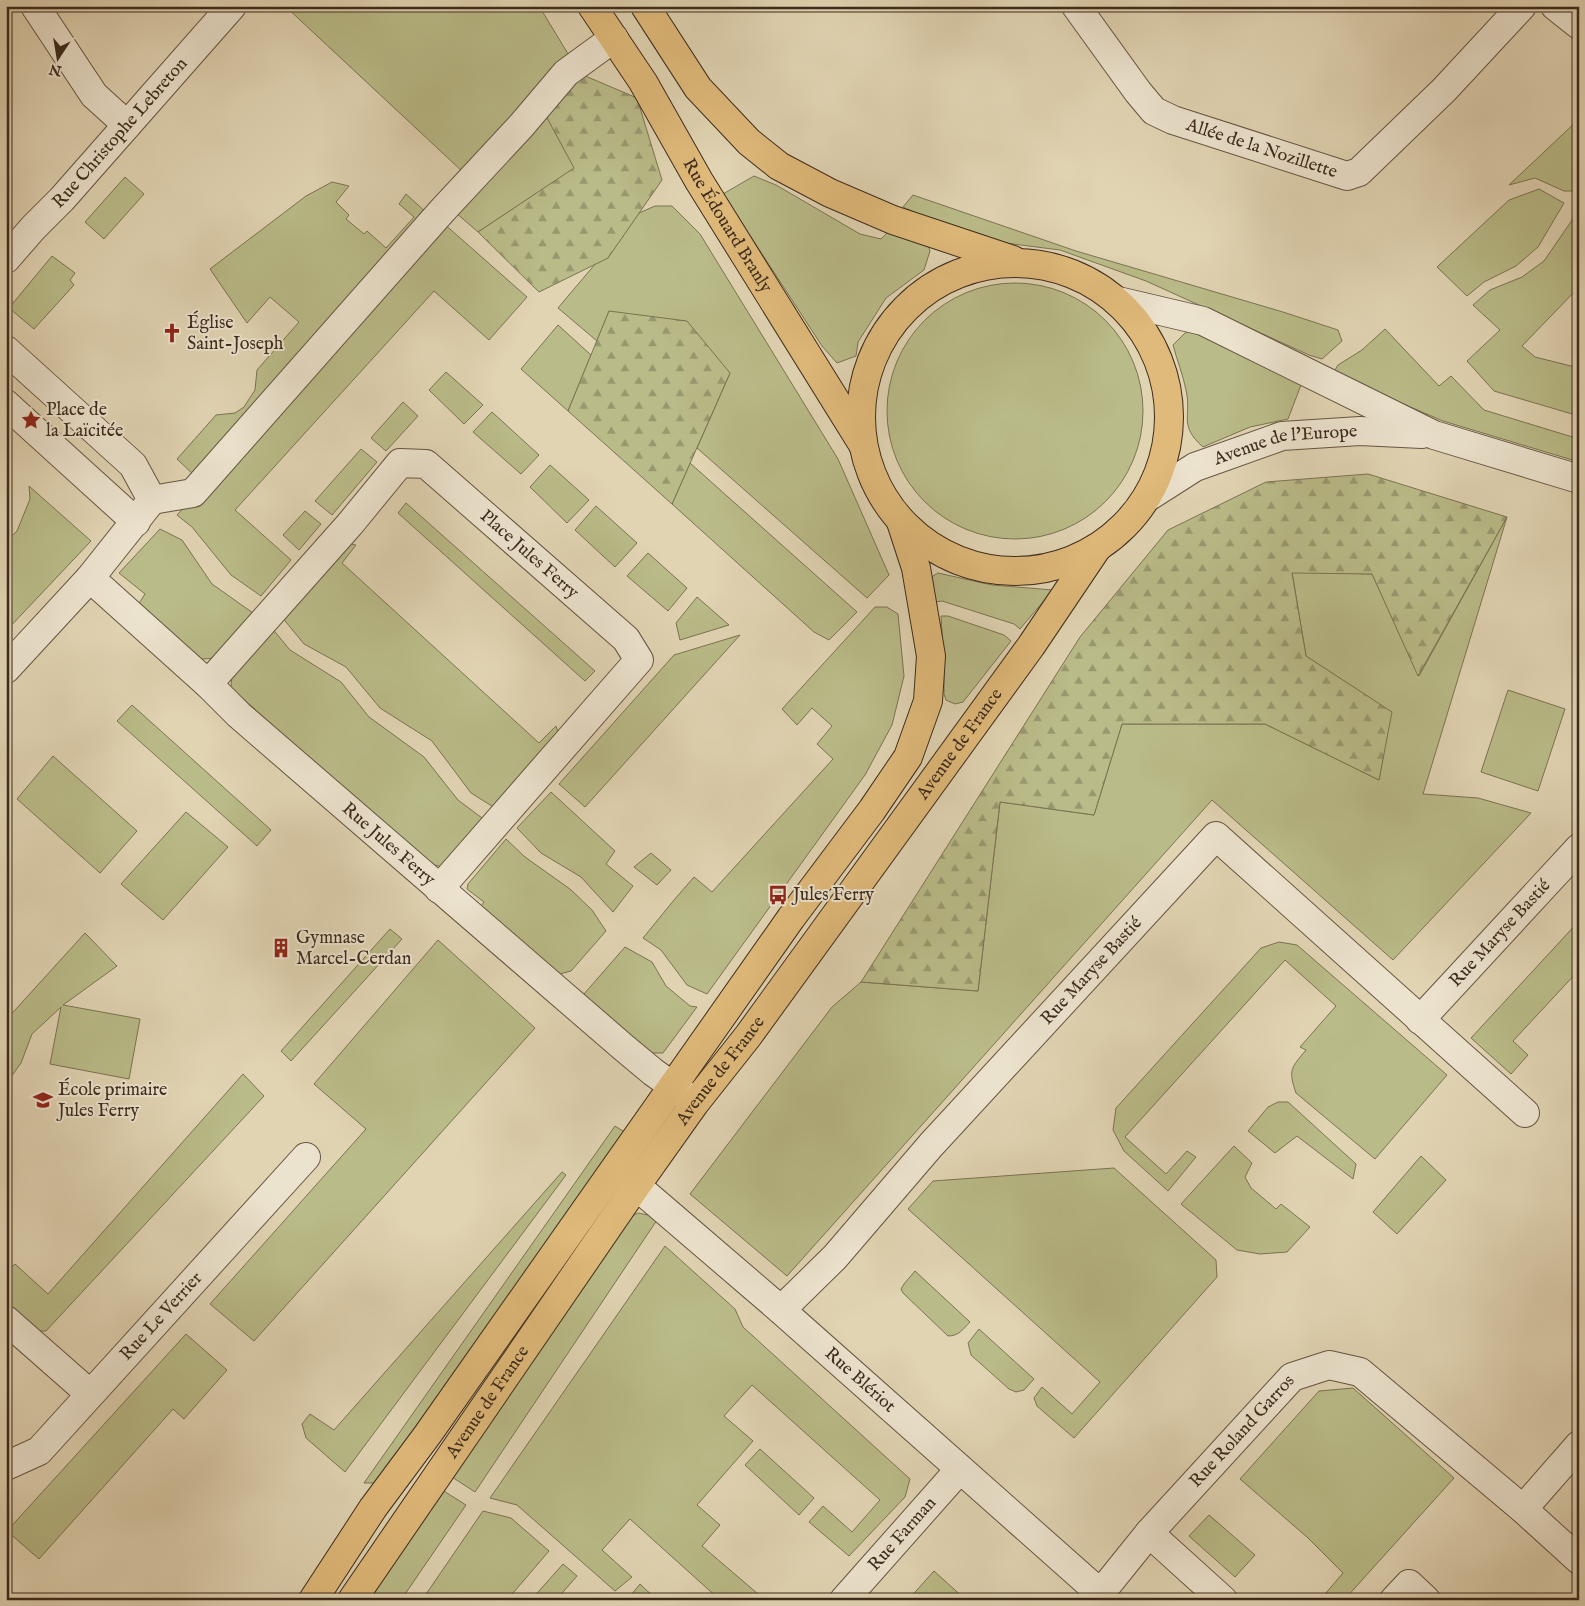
<svg xmlns="http://www.w3.org/2000/svg" width="1585" height="1606" viewBox="0 0 1585 1606" font-family="'IM FELL English',serif">
	<defs>
		<pattern id="forest-firs" width="22" height="20" patternUnits="userSpaceOnUse" patternTransform="scale(1.25)"><rect width="22" height="20" fill="#b9bb88"/><path d="M5 1l3.5 6h-7zM16 11l3.5 6h-7z" fill="#98986f"/></pattern>
	</defs>
	<rect width="100%" height="100%" fill="#e1d4b3"/>
	<filter id="stains"><feTurbulence type="fractalNoise" baseFrequency=".004" numOctaves="4"/><feColorMatrix values="0 0 0 0 .2 0 0 0 0 .09 0 0 0 0 .02 0 0 0 .5 -.17"/></filter>
	<radialGradient id="worn" r=".72"><stop offset=".6" stop-color="#630" stop-opacity="0"/><stop offset="1" stop-color="#630" stop-opacity=".3"/></radialGradient>
	<g fill="#b9bb88" stroke="#7b7352">
		<polygon points="285,6 539,6 573,62 464,173"/>
		<polygon points="583,75 545,114 575,168 478,232 455,212 572,80"/>
		<polygon points="1579,119 1579,185 1573,191 1564,191 1535,178 1509,185"/>
		<polygon points="754,176 776,185 860,234 881,239 894,226 926,239 930,251 924,270 886,298 858,342 856,356 837,363 822,346 723,194"/>
		<polygon points="125,177 144,194 104,239 85,222"/>
		<polygon points="332,182 349,186 336,202 349,215 346,219 364,234 367,231 386,248 414,217 399,204 406,194 429,215 196,477 177,459 216,415 235,413 244,407 255,390 257,370 299,322 270,297 247,323 210,269 306,196"/>
		<polygon points="1539,189 1564,203 1538,247 1516,266 1484,282 1467,296 1437,267 1509,200"/>
		<polygon points="913,195 1076,251 1283,312 1338,330 1342,341 1322,359 1309,355 1146,281 1060,250 974,239 903,207"/>
		<polygon points="655,206 672,206 700,234 838,459 889,575 867,598 697,448 730,373 609,311 597,341 558,308 596,263 608,257 639,213"/>
		<polygon points="1579,210 1579,287 1522,346 1535,357 1579,368 1579,416 1494,391 1467,361 1500,330 1473,305 1490,290 1522,277 1544,261"/>
		<polygon points="442,222 527,297 489,340 434,291 235,510 291,560 261,596 231,575 192,527 177,515"/>
		<polygon points="52,256 75,273 70,280 74,285 34,329 9,308"/>
		<circle cx="1015" cy="411" r="128"/>
		<polygon points="558,325 591,355 568,411 521,369"/>
		<path d="M1197,327L1301,385L1288,419L1250,427L1203,447C1178,425 1192,416 1186,390C1183,375 1177,360 1173,345L1185,333Z"/>
		<polygon points="1385,329 1439,386 1451,376 1484,410 1579,439 1579,462 1443,421 1338,376 1335,370 1338,365 1362,350"/>
		<polygon points="446,372 483,405 464,424 429,390"/>
		<polygon points="403,402 418,416 386,451 371,438"/>
		<polygon points="492,412 539,455 521,474 473,432"/>
		<polygon points="361,449 377,462 332,515 315,501"/>
		<polygon points="690,463 857,612 829,640 814,632 672,504"/>
		<polygon points="550,465 589,500 567,523 530,487"/>
		<polygon points="29,486 91,541 6,631 6,541 17,531 30,499"/>
		<polygon points="406,503 595,671 585,681 398,513"/>
		<polygon points="596,506 637,543 615,567 575,530"/>
		<polygon points="305,511 321,524 299,550 283,535"/>
		<polygon points="1507,517 1423,794 1478,798 1531,813 1393,960 1212,800 787,1276 690,1194 832,1007 861,982 978,991 1000,802 1094,815 1122,724 1265,724 1379,780 1391,712 1306,656 1292,572 1372,574 1419,676"/>
		<polygon points="160,529 182,540 212,584 253,613 217,658 201,659 138,605 145,594 119,573"/>
		<polygon points="345,543 356,545 342,563 539,743 556,726 558,732 553,743 495,808 471,793 432,741 380,708 346,667 304,644 281,616"/>
		<polygon points="648,553 687,588 668,611 627,576"/>
		<polygon points="938,573 992,585 1053,590 1020,629 1014,624 942,601 935,602 929,581 933,576"/>
		<polygon points="697,597 729,625 680,640 676,623"/>
		<polygon points="875,607 887,607 898,614 904,676 892,725 865,775 707,994 687,985 661,950 643,938 674,900 694,877 712,892 833,759 817,744 832,726 812,708 797,725 782,709"/>
		<polygon points="941,616 948,616 1004,635 1011,641 963,702 955,704 946,700 944,694 944,665"/>
		<polygon points="271,627 290,650 341,682 369,717 424,757 458,800 486,821 444,867 429,864 231,688 232,671"/>
		<polygon points="740,635 585,807 559,784 674,655"/>
		<polygon points="1508,690 1565,709 1538,791 1481,772"/>
		<polygon points="132,705 271,830 257,846 117,721"/>
		<polygon points="53,756 137,831 100,873 17,799"/>
		<polygon points="551,792 615,851 606,864 633,886 613,912 581,877 541,853 517,828"/>
		<polygon points="186,812 228,847 163,920 121,884"/>
		<polygon points="506,839 525,857 570,889 592,910 606,931 571,971 560,974 549,972 479,909 484,902 467,889 468,884"/>
		<polygon points="651,853 671,870 657,885 634,867"/>
		<polygon points="1579,921 1579,970 1513,1041 1528,1055 1511,1074 1471,1038"/>
		<polygon points="390,929 402,939 291,1061 281,1051"/>
		<polygon points="85,933 117,966 63,1005 140,1019 129,1079 50,1064 61,1007 32,1034 21,1063 6,1084 6,1020"/>
		<polygon points="438,940 535,1028 254,1341 210,1304 366,1129 314,1084"/>
		<path d="M1279,942L1297,945L1447,1075L1375,1159L1296,1093C1288,1070 1291,1068 1306,1050L1300,1047L1336,1006L1285,960L1125,1137L1166,1174L1187,1151L1196,1157L1168,1191L1124,1151L1113,1130L1116,1108L1261,948Z"/>
		<polygon points="625,947 652,962 666,986 690,1006 697,1007 663,1053 649,1053 585,1006 584,994"/>
		<polygon points="243,1074 264,1096 46,1331 36,1331 6,1304 6,1273 15,1264 48,1294"/>
		<polygon points="1278,1102 1288,1102 1356,1164 1353,1179 1297,1136 1275,1153 1248,1131 1268,1107"/>
		<polygon points="615,1126 626,1133 378,1483 364,1483"/>
		<polygon points="1234,1146 1252,1163 1245,1177 1251,1188 1276,1209 1281,1204 1310,1227 1287,1252 1260,1254 1237,1250 1181,1204"/>
		<polygon points="1421,1156 1446,1180 1397,1234 1373,1212"/>
		<polygon points="1114,1168 1216,1260 1217,1277 1074,1438 1037,1406 1034,1398 1042,1387 1072,1414 1100,1382 908,1209 933,1181"/>
		<polygon points="562,1172 566,1175 345,1472 306,1438 302,1424 310,1414 334,1430"/>
		<polygon points="638,1213 648,1215 657,1220 475,1492 449,1475 624,1220"/>
		<polygon points="665,1246 735,1309 743,1327 910,1479 905,1497 849,1556 809,1522 823,1506 852,1532 880,1500 752,1385 724,1416 753,1441 697,1505 720,1525 702,1546 765,1600 720,1600 630,1519 602,1550 632,1577 615,1591 517,1505 490,1498"/>
		<path d="M915,1271L970,1322C963,1329 959,1336 948,1336L903,1293L901,1289L904,1284Z"/>
		<polygon points="979,1329 1034,1379 1024,1390 1016,1392 1009,1389 971,1355 968,1343"/>
		<polygon points="186,1334 227,1370 184,1419 173,1409 39,1559 7,1531"/>
		<polygon points="1353,1388 1454,1478 1344,1600 1320,1600 1343,1573 1307,1537 1240,1479 1319,1391"/>
		<polygon points="760,1449 814,1498 799,1515 745,1465"/>
		<polygon points="439,1488 466,1505 401,1600 364,1600"/>
		<polygon points="483,1511 511,1518 549,1551 507,1600 422,1600"/>
		<polygon points="1209,1515 1255,1555 1235,1577 1189,1536"/>
		<polygon points="563,1564 577,1576 556,1600 531,1600"/>
		<polygon points="934,1571 966,1600 908,1600"/>
		<polygon points="640,1584 657,1600 627,1600"/>
	</g>
	<g fill="url(#forest-firs)" stroke="#7b7352">
		<polygon points="583,75 637,98 662,180 608,258 539,292 478,232 574,168 545,114"/>
		<polygon points="609,311 687,321 730,373 672,504 568,411"/>
		<polygon points="1368,474 1507,517 1418,676 1372,574 1292,573 1306,656 1392,712 1379,780 1265,724 1122,724 1094,815 1000,802 978,991 861,982 1080,637 1168,530 1266,482"/>
	</g>
	<g fill="none" stroke-linecap="round" stroke-linejoin="round">
		<defs>
			<g id="minor">
				<polyline points="35,6 94,95 127,125"/>
				<path id="s1" d="M1076,6L1138,92L1154,111L1173,120L1347,176L1359,172L1444,90L1522,6"/>
				<polyline points="1555,6 1579,25"/>
				<path id="s2" d="M6,259L33,228L62,199L232,6"/>
				<polyline points="1118,301 1203,321 1434,435 1579,479"/>
				<polyline points="6,350 133,465 152,500 90,578 6,669"/>
				<polyline points="6,404 136,522"/>
				<path id="s3" d="M1148,497L1195,467L1282,436L1360,431L1422,434"/>
				<polyline points="152,500 193,493 441,212 521,126 566,73 614,38"/>
				<path id="s4" d="M90,578L208,684L239,715L623,1047L653,1072L692,1100"/>
				<path id="s5" d="M208,684L350,524L400,463L426,464L626,639L639,660L439,889"/>
				<path id="s6" d="M1420,1020L1579,848"/>
				<path id="s7" d="M619,1171L781,1310L1101,1594"/>
				<path id="s8" d="M781,1310L835,1257L931,1145L1216,836L1525,1113"/>
				<polyline points="6,1320 89,1393"/>
				<path id="s9" d="M6,1466L39,1451L306,1157"/>
				<polyline points="1523,1509 1579,1445"/>
				<polyline points="1149,1533 1223,1600"/>
				<path id="s10" d="M844,1600L960,1469"/>
				<path id="s11" d="M1095,1600L1149,1533L1292,1377L1329,1365L1360,1372L1523,1509L1579,1560"/>
				<polyline points="1394,1600 1409,1584 1426,1600"/>
			</g>
			<g id="major">
				<path id="s12" d="M592,6L643,82L699,181L862,443"/>
				<polyline points="645,6 698,88 749,142 779,166 830,193 893,220 1013,260"/>
				<circle cx="1015" cy="417" r="154"/>
				<polyline points="313,1600 373,1508 428,1434 791,918 872,810 908,757 928,701 931,656 916,568 901,522"/>
				<path id="s13" d="M352,1600L636,1186L695,1103L748,1036L1031,646L1097,548"/>
			</g>
		</defs>
		<use href="#minor" stroke="#665542" stroke-width="30"/>
		<use href="#major" stroke="#3d2b1d" stroke-width="30"/>
		<use href="#minor" stroke="#ece3ce" stroke-width="28"/>
		<use href="#major" stroke="#e0ba7a" stroke-width="28"/>
	</g>
	<defs>
		<symbol id="church-bare" viewBox="-9 -9 18 18"><path d="M-1.2-6h2.4v3.5h3.3v2.4h-3.3V6h-2.4V-.1h-3.3v-2.4h3.3Z" fill="#8f2418" stroke="#ece3ce" stroke-width="2.5" paint-order="stroke"/></symbol>
		<symbol id="sight-bare" viewBox="-9 -9 18 18"><path d="M0-6L1.8-2.2L6-1.7L2.9 1.2L3.7 5.4L0 3.3L-3.7 5.4L-2.9 1.2L-6-1.7L-1.8-2.2Z" fill="#8f2418" stroke="#ece3ce" stroke-width="2.5" paint-order="stroke"/></symbol>
		<symbol id="bus-bare" viewBox="-9 -9 18 18"><path d="M-5-6H5V4H4V6H2V4H-2V6H-4V4H-5ZM-3.5-4V0h7V-4ZM-3.5 1.2v1.5H-2V1.2ZM2 1.2v1.5H3.5V1.2Z" fill="#8f2418" stroke="#ece3ce" stroke-width="2.5" paint-order="stroke"/></symbol>
		<symbol id="building-bare" viewBox="-9 -9 18 18"><path d="M-4-6H4V6H1V3H-1V6H-4ZM-2.5-4.3h1.7v1.8h-1.7ZM.8-4.3h1.7v1.8H.8ZM-2.5-1h1.7V.8h-1.7ZM.8-1h1.7V.8H.8Z" fill="#8f2418" stroke="#ece3ce" stroke-width="2.5" paint-order="stroke"/></symbol>
		<symbol id="school-bare" viewBox="-9 -9 18 18"><path d="M0-5L7-2L0 1L-7-2ZM-4 1L0 2.5L4 1V4Q0 6-4 4Z" fill="#8f2418" stroke="#ece3ce" stroke-width="2.5" paint-order="stroke"/></symbol>
	</defs>
	<g fill-rule="evenodd">
		<use href="#church-bare" x="158" y="319" width="28" height="28"/>
		<use href="#sight-bare" x="17" y="406" width="28" height="28"/>
		<use href="#bus-bare" x="764" y="881" width="28" height="28"/>
		<use href="#building-bare" x="267" y="934" width="28" height="28"/>
		<use href="#school-bare" x="29" y="1086" width="28" height="28"/>
	</g>
	<g text-anchor="middle" dominant-baseline="central" stroke-width="4" stroke-linejoin="round" paint-order="stroke">
		<g font-size="18" fill="#3d2b1d" stroke="#ece3ce">
			<text stroke="none"><textPath href="#s2" startOffset="170">Rue Christophe Lebreton</textPath></text>
			<text stroke="none"><textPath href="#s1" startOffset="245">Allée de la Nozillette</textPath></text>
			<text stroke="none"><textPath href="#s12" startOffset="258">Rue Édouard Branly</textPath></text>
			<text stroke="none"><textPath href="#s3" startOffset="150">Avenue de l'Europe</textPath></text>
			<text stroke="none"><textPath href="#s5" startOffset="456">Place Jules Ferry</textPath></text>
			<text stroke="none"><textPath href="#s13" startOffset="1050">Avenue de France</textPath></text>
			<text stroke="none"><textPath href="#s4" startOffset="400">Rue Jules Ferry</textPath></text>
			<text stroke="none"><textPath href="#s6" startOffset="118">Rue Maryse Bastié</textPath></text>
			<text stroke="none"><textPath href="#s8" startOffset="460">Rue Maryse Bastié</textPath></text>
			<text stroke="none"><textPath href="#s13" startOffset="645">Avenue de France</textPath></text>
			<text stroke="none"><textPath href="#s9" startOffset="218">Rue Le Verrier</textPath></text>
			<text stroke="none"><textPath href="#s7" startOffset="319">Rue Blériot</textPath></text>
			<text stroke="none"><textPath href="#s13" startOffset="240">Avenue de France</textPath></text>
			<text stroke="none"><textPath href="#s11" startOffset="224">Rue Roland Garros</textPath></text>
			<text stroke="none"><textPath href="#s10" startOffset="88">Rue Farman</textPath></text>
		</g>
		<g font-size="18" fill="#3d2b1d" stroke="#ece3ce" text-anchor="start">
			<text x="187" y="323">Église<tspan x="187" dy="21">Saint-Joseph</tspan></text>
			<text x="46" y="410">Place de<tspan x="46" dy="21">la Laïcitée</tspan></text>
			<text x="793" y="895">Jules Ferry</text>
			<text x="296" y="938">Gymnase<tspan x="296" dy="21">Marcel-Cerdan</tspan></text>
			<text x="58" y="1090">École primaire<tspan x="58" dy="21">Jules Ferry</tspan></text>
		</g>
	</g>
	<rect width="1585" height="1606" fill="none" stroke="#e1d4b3" stroke-width="25"/>
	<rect x="8" y="8" width="1570" height="1591" fill="none" stroke="#3d2b1d" stroke-width="2.5"/>
	<rect x="12" y="12" width="1560" height="1581" fill="none" stroke="#3d2b1d"/>
	<g transform="translate(58 58) rotate(192)" stroke="#ece3ce" stroke-width="4" paint-order="stroke">
	<path d="M0-4L9 19L0 12L-9 19Z" fill="#3d2b1d"/>
	<text y="-8" font-size="14" font-weight="bold" text-anchor="middle" fill="#3d2b1d">N</text>
	</g>
	<rect width="100%" height="100%" filter="url(#stains)"/>
	<rect width="100%" height="100%" fill="url(#worn)"/>
</svg>
